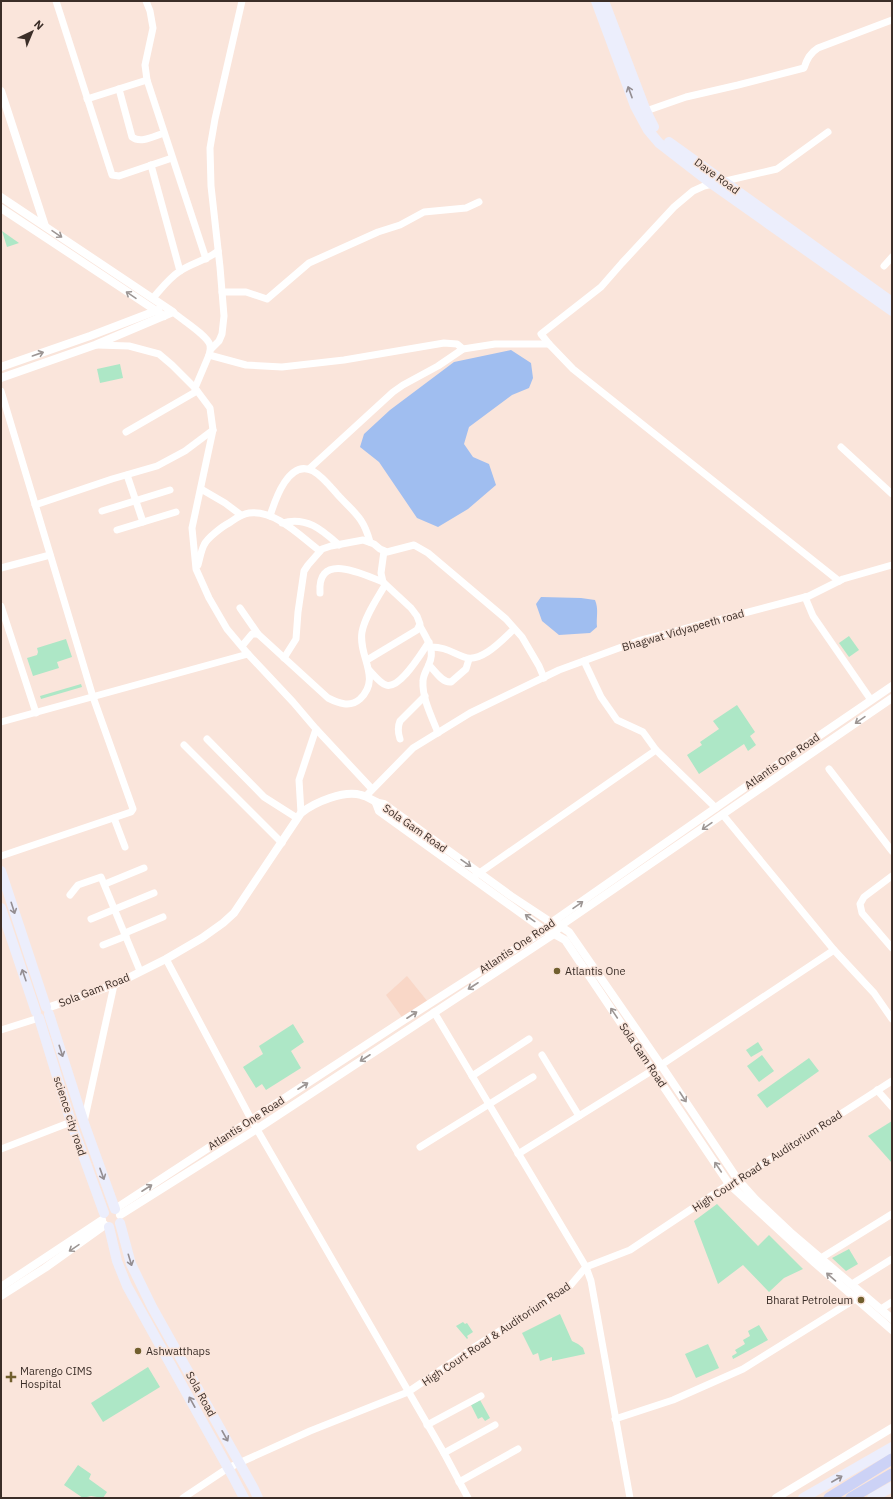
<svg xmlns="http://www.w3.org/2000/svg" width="893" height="1499" viewBox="0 0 893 1499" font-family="'IBM Plex Sans',sans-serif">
	<rect width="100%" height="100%" fill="#fae5db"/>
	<polygon fill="#f9d7c7" points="407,976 428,1002 404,1020 386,995"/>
	<g fill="#ade7c6">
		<polygon points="2,231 19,243 7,247"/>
		<polygon points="120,364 123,378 100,383 97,369"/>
		<polygon points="849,636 859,650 849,657 839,643"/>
		<polygon points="66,639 72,657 57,662 59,668 33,676 27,658 37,655 38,652 37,648"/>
		<polygon points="81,684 82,687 41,699 40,696"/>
		<polygon points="737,705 755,732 750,736 756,745 748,751 744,744 699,774 687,755 702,745 700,742 719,729 713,721"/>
		<polygon points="293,1024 304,1042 291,1051 301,1068 266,1090 262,1084 256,1088 243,1067 263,1054 259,1046"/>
		<polygon points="758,1042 763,1050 751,1057 746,1050"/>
		<polygon points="762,1055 774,1071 759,1082 747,1066"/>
		<polygon points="809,1058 819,1071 767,1108 757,1095"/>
		<polygon points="892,1121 892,1163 868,1136"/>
		<polygon points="717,1204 758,1246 769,1235 803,1269 784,1278 769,1292 743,1265 718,1284 694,1221"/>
		<polygon points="849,1249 858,1264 846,1271 832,1258"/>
		<polygon points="560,1314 572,1341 578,1344 583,1348 585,1354 552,1361 552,1357 540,1361 538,1353 533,1355 522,1333"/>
		<polygon points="463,1322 465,1324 467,1323 473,1332 467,1336 468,1338 467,1339 456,1326"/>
		<polygon points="759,1325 768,1340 733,1359 732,1356 737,1353 735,1350 745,1344 743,1340 750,1336 748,1331"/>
		<polygon points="708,1344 719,1368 696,1378 685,1354"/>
		<polygon points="148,1367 160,1387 103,1422 91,1403"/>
		<polygon points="480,1400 490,1418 485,1421 482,1417 478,1419 471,1405"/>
		<polygon points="78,1465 91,1474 89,1479 107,1492 103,1498 91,1496 83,1498 64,1485"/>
	</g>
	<g fill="#a0bef0">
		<polygon points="511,350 531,363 533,378 529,388 512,395 469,427 464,444 473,457 489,464 496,485 468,509 438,527 417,518 379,462 360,447 364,434 390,410 454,362"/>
		<path d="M541,597L581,598L595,600C599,609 596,618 597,627L590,633L559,635L542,621L536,604Z"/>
	</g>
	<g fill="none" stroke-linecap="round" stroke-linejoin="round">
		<g stroke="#fff" stroke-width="7">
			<polyline points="56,1 112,175 119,176 172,158"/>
			<polyline points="146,1 150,11 153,28 145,65 147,80 206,259"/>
			<path d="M119,89L132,137C141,144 154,136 164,133"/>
			<polyline points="87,99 147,80"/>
			<path d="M646,111L686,97L738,85L804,68C807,59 810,53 818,48L892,20"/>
			<polyline points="828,132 777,169 704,186 693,191 674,207 622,263 601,287 541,334 549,344 573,369 839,581"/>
			<polyline points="151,165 180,271"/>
			<polyline points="884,266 892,257"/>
			<polyline points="222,292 246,292 267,299 309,263 378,232 400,225 424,212 466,208 479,202"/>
			<path d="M153,298C161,289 169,278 180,271C192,263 207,260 218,251"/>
			<path d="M173,312C182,320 207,335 210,345C211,349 210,352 209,355L195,388"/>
			<polyline points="97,345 129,346 159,354 172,365 195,388 210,408 213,430 192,528 196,569 209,598 227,629 248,654"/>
			<polyline points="211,349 219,341 222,334 224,316 220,267 211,186 210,148 215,119 242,1"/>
			<polyline points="209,355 246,365 282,367 344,360 444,343 457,344 463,349"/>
			<polyline points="1,391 93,697 133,809 131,812 1,856"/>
			<polyline points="126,432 197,391"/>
			<polyline points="841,447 892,494"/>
			<polyline points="309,469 393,392 403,385 438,366 463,349 495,344 549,344"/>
			<polyline points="127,475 143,522"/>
			<polyline points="201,489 225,503 241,515"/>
			<polyline points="35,505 112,479 157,466 185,451 213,430"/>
			<polyline points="102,511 170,490"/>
			<path d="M270,516C275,500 289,458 313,471C322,476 330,486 337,494C354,513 363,516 370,542"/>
			<path d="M282,523C307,516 322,530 339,545"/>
			<polyline points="117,530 176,512"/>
			<path d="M198,565C200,558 201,551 204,545C207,538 223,526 229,523C235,519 241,514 249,513C276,510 300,536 320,551"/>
			<polyline points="1,568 50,555"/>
			<path d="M320,593C317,551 362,574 383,582"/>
			<polyline points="805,597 813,616 871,700"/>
			<polyline points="1,606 36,713"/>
			<polyline points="240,608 258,634"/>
			<path d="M420,626C426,638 436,650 429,664C427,670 423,675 423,681C422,699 432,717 438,733"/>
			<path d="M242,646L252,634H258L328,698C338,703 350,708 360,699C382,678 358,657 362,632C365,616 377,599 385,585"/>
			<path d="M431,647C445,647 451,652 464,657C481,664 503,639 514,629"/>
			<polyline points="284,658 296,639 298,612 304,571 308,565 322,549 331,546 363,540 374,544 380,549 387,552 414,545 428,553 506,619 522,637 539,666 544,678"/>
			<polyline points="367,660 417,630 420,624 417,616 411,608 383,582 381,573 384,551"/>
			<polyline points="584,661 601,697 617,720 643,732 656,750"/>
			<path d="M429,665C435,671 442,683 451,682L466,669L469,659"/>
			<path d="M369,670C374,675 380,683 386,685C400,690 422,652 429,642"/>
			<polyline points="1,722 248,654 293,702 316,729 372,789"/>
			<polyline points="207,739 264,797 297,818"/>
			<path d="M400,739C398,733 397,728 400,721L425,696"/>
			<polyline points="184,745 282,843"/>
			<polyline points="829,769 892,851"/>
			<polyline points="366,796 413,748 470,713 559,670 638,641 809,596 843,579 892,565"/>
			<polyline points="301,813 299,780 316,729"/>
			<polyline points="723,815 834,950 874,993 892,1019"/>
			<polyline points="114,818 125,847"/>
			<polyline points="892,876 864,897 860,904 862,913 892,948"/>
			<polyline points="472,878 656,750 716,808"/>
			<polyline points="105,884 144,868"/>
			<polyline points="70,895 78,885 101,877 140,971"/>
			<polyline points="91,919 154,893"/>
			<polyline points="125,933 163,917"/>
			<polyline points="103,945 126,936"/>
			<polyline points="166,959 251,1119 444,1453 468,1498"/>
			<polyline points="434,1012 586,1267 591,1281 630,1498"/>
			<polyline points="1,1030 39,1018"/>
			<polyline points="542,1055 579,1116"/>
			<polyline points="472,1076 529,1039"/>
			<polyline points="877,1090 892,1107"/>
			<polyline points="84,1122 114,985"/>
			<polyline points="420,1147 533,1077"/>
			<polyline points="1,1149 71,1122"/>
			<polyline points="518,1154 661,1065 834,950"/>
			<polyline points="821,1258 892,1214"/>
			<polyline points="852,1284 892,1259"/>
			<polyline points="881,1309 892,1302"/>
			<polyline points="615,1419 673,1400 743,1369 857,1298"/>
			<polyline points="427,1425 481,1396"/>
			<polyline points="444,1453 495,1425"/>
			<polyline points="459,1482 518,1449"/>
			<polyline points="183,1498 228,1468 310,1431 408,1392 473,1348 569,1287 586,1267 630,1250 729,1184 738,1180 892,1081"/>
		</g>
		<g stroke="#fff" stroke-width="8">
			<polyline points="1,91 45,226"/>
			<polyline points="1,197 173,312 95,345 1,378"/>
			<polyline points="1,208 164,316"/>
			<polyline points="1,367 90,336 158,310"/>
			<polyline points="376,803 379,811 547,932 554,934 565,940 729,1184 815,1263 892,1330"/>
			<path d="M47,1008L114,985L166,959L202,938L223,923L234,913L301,813C315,802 344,790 361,795C371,797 373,803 384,804L511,896L552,923H557L560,926L569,932L661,1065L738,1180L755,1199L790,1232L892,1319"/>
			<polyline points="115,1209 404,1020 545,930 548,925 807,744 892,686"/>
			<polyline points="120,1215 257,1129 554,934 560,926 892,698"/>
			<polyline points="1,1287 102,1220"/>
			<polyline points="1,1296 45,1268 105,1225"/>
			<polyline points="776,1498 892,1428"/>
		</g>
		<g stroke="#eceefc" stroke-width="10">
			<polyline points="596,1 635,106 648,130 659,143 712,184 892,311"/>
			<polyline points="604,1 646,111 654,127"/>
			<polyline points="669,142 892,302"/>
			<polyline points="1,871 46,1007"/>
			<polyline points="1,908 36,1012"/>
			<polyline points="49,1014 84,1123 115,1209"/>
			<polyline points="39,1018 71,1122 104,1213"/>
			<polyline points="120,1223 131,1264 152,1307 254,1489 258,1498"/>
			<polyline points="109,1227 117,1261 127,1286 232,1475 244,1498"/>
			<polyline points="803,1498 892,1447"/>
			<polyline points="872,1498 892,1487"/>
		</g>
		<g stroke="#ccd2f6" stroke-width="11">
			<polyline points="829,1498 892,1459"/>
			<polyline points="851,1498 892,1474"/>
		</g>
	</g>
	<defs><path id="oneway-shaft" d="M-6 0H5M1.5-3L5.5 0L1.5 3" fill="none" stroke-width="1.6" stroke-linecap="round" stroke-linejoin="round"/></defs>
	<g stroke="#948e92">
		<use href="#oneway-shaft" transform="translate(630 92) rotate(-110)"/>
		<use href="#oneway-shaft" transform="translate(13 908) rotate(72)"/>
		<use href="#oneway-shaft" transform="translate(24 975) rotate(-109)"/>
		<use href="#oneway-shaft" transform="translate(61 1051) rotate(72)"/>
		<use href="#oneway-shaft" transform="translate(102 1174) rotate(70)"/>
		<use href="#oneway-shaft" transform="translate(130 1260) rotate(73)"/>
		<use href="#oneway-shaft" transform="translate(192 1402) rotate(-119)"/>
		<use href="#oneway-shaft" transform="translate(225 1436) rotate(61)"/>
		<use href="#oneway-shaft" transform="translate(837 1479) rotate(-30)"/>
	</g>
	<g stroke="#9d9694">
		<use href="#oneway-shaft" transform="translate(57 234) rotate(34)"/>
		<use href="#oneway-shaft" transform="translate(131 295) rotate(-146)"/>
		<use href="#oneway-shaft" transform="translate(38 354) rotate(-19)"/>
		<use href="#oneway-shaft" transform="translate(860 720) rotate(145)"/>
		<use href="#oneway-shaft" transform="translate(707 826) rotate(145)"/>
		<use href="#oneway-shaft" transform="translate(466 863) rotate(35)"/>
		<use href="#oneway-shaft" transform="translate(578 905) rotate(-35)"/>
		<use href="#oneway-shaft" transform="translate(530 918) rotate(-144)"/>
		<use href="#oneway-shaft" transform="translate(473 986) rotate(147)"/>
		<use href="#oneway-shaft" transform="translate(614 1013) rotate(-124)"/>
		<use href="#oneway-shaft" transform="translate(412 1015) rotate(-33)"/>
		<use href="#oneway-shaft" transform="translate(365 1058) rotate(147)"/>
		<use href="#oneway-shaft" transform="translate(303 1086) rotate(-33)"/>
		<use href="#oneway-shaft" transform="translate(683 1097) rotate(57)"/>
		<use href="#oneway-shaft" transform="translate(718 1167) rotate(-124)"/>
		<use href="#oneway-shaft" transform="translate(147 1188) rotate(-33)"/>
		<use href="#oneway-shaft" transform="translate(74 1248) rotate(146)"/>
		<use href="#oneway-shaft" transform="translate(831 1277) rotate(-139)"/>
	</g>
	<g fill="#715f2e" stroke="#fae5db" stroke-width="1.5">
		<circle cx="557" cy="971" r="4"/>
		<circle cx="861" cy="1300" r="4"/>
		<circle cx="138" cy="1351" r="4"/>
		<path d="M9 1371h4v4h4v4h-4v4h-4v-4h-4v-4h4z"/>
	</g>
	<g text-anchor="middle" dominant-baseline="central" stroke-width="3" stroke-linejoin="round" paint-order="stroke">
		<g font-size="11" fill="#3b2e28" stroke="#fae5db">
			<text transform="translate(717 176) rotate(36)">Dave Road</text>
			<text transform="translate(683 630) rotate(-16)">Bhagwat Vidyapeeth road</text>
			<text transform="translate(782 761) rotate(-35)">Atlantis One Road</text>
			<text transform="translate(415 828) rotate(35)">Sola Gam Road</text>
			<text transform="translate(517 946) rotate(-34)">Atlantis One Road</text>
			<text transform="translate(94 990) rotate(-21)">Sola Gam Road</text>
			<text transform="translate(643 1055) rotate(56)">Sola Gam Road</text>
			<text transform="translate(70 1116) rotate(72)">science city road</text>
			<text transform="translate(246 1123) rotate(-33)">Atlantis One Road</text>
			<text transform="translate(767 1161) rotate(-33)">High Court Road &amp; Auditorium Road</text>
			<text transform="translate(496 1334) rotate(-34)">High Court Road &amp; Auditorium Road</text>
			<text transform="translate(201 1394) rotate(61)">Sola Road</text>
		</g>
		<g font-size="11" fill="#3b2e28" stroke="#fae5db" text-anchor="start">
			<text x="565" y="971">Atlantis One</text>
			<text x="853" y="1300" text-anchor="end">Bharat Petroleum</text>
			<text x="146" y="1351">Ashwatthaps</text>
			<text x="20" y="1371">Marengo CIMS<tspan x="20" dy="13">Hospital</tspan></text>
		</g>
	</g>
	<rect width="893" height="1499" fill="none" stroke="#3b2e28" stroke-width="4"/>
	<g transform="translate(32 32) rotate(44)" stroke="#fae5db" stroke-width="3" paint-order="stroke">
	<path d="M0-3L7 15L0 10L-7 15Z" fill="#3b2e28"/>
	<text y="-6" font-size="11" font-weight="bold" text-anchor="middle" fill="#3b2e28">N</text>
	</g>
</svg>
